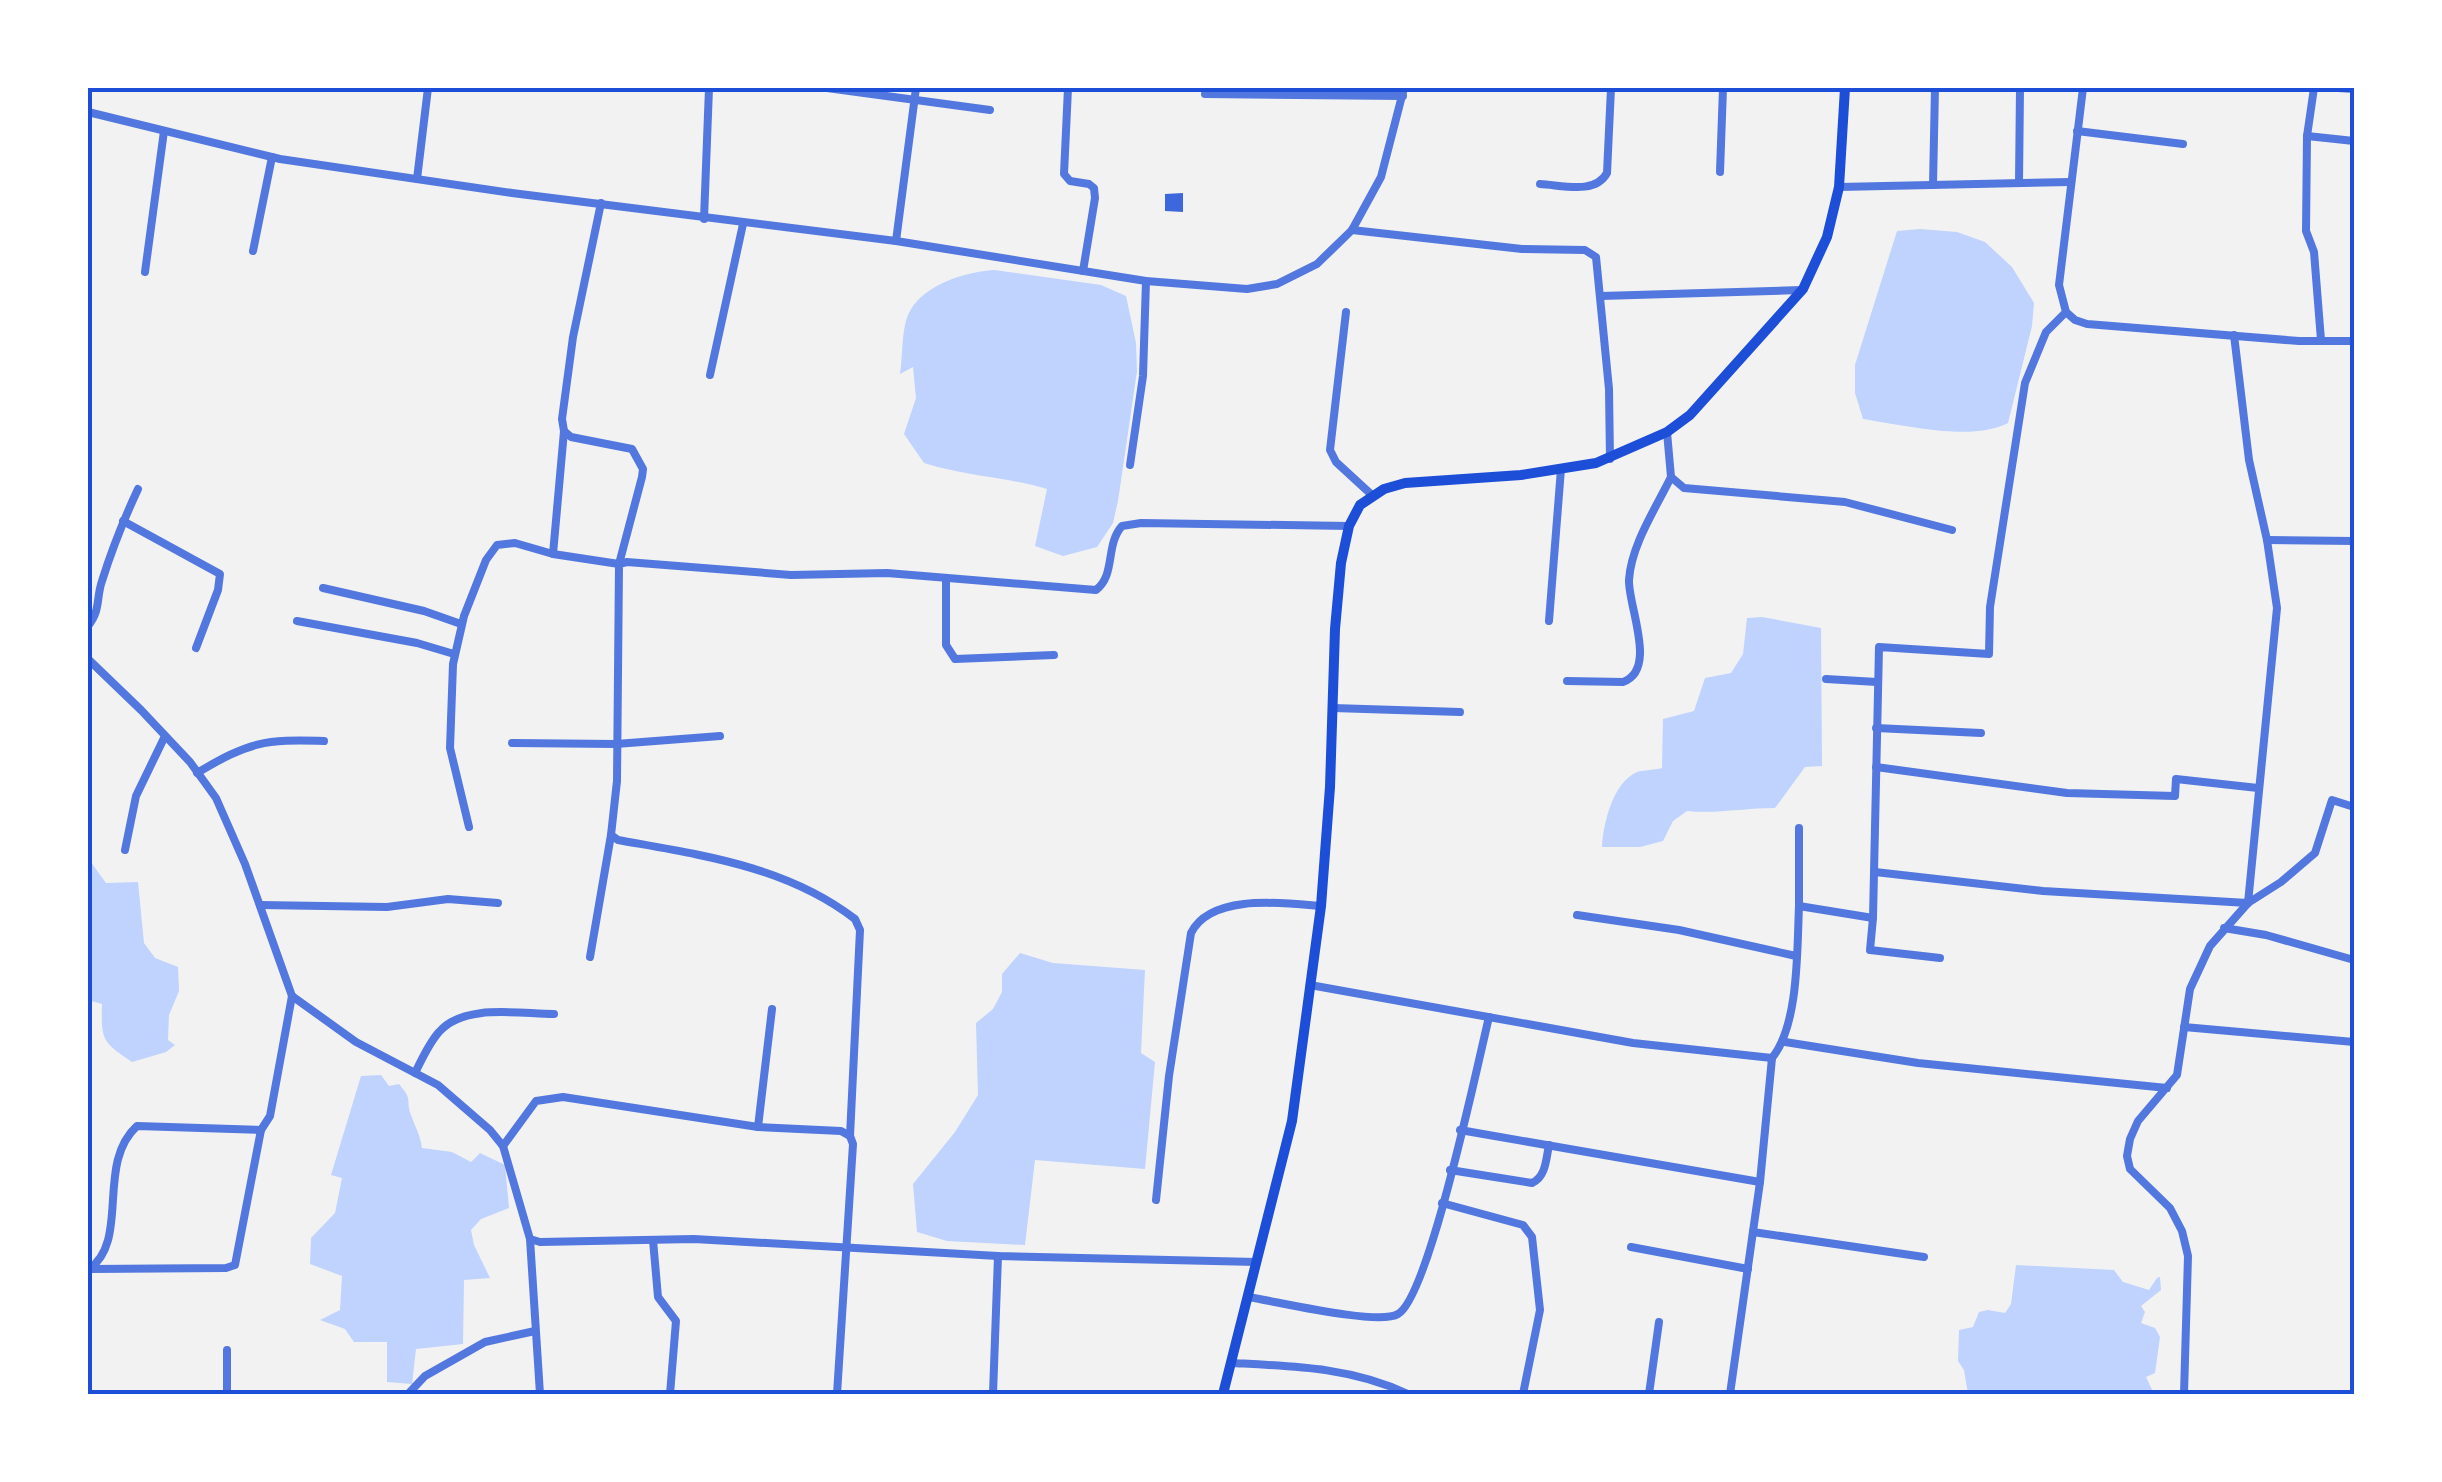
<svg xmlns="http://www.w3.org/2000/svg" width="2442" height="1482" viewBox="0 0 2442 1482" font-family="'Fira Sans',sans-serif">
	<rect width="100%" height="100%" fill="#f2f2f2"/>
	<g fill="#bfd3fe">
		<path d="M1920,229L1957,232L1985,242L2012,267L2034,303L2032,326L2008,423C1972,442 1903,425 1863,419L1855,393V365L1897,231Z"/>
		<path d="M994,270L1101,285L1126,296L1136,343L1137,371L1118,501L1113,523L1097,547L1063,556L1035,546L1047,489C1007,477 965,476 924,463L904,434L916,398L913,367L900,374C903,356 901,326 910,311C925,284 965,272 994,270Z"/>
		<path d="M1762,617L1821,628L1822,766L1805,767L1775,808C1744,808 1717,814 1687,811L1673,821L1663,841L1640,847H1602C1603,824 1613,782 1637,772C1644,770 1655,770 1662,768L1663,719L1694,711L1705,678L1731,673L1743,654L1747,618Z"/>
		<path d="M88,858L106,883L138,882L144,943L155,958L178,967L179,991L169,1015L168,1040L175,1045L166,1052L132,1062C102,1042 101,1040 102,1004L88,1000Z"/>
		<polygon points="1020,953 1053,963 1145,970 1141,1053 1155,1062 1145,1169 1035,1160 1025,1245 947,1241 917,1232 913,1184 955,1132 978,1095 976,1023 993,1009 1002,992 1002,974"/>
		<path d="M381,1075L389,1086L399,1084C414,1102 405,1098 411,1115C415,1127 420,1134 422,1148L452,1152L471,1162L480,1153L505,1165L509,1208L481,1219L471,1230L474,1245L490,1278L464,1280L463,1344L416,1349L412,1384L387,1382V1342H354L345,1329L320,1320L340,1310L342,1276L310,1264L311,1238L335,1213L342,1178L331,1175L361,1076Z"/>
		<polygon points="2016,1265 2114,1270 2123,1282 2149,1290 2157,1278 2160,1277 2161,1290 2141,1306 2145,1312 2141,1323 2155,1328 2160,1337 2155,1373 2146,1377 2154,1394 1968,1394 1964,1370 1958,1361 1959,1330 1973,1327 1979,1312 1988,1310 2005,1313 2011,1304"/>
	</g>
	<polygon fill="#3d67dc" points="1183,193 1183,212 1165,211 1165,194"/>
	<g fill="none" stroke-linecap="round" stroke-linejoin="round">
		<g stroke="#5277de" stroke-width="8">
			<polyline points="827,88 990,110"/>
			<polyline points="1068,88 1064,174 1070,181 1089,184 1094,188 1095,198 1083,271"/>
			<polyline points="2083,88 2059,285 2066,312 2075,320 2087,324 2299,341 2354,341"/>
			<polyline points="2314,88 2307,136 2306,231 2314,252 2321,340"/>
			<polyline points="2338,88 2354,89"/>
			<polyline points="1205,94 1403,96"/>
			<polyline points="88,112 280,159 512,193 896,241 1146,281 1247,289 1277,284 1317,264 1352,230 1381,177 1404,88"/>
			<polyline points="2077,131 2183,144"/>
			<polyline points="2307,136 2354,141"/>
			<polyline points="1720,172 1723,88"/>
			<polyline points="417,179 428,88"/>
			<polyline points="2019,183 2020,88"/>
			<path d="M1540,184C1562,185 1595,195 1607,173L1611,88"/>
			<polyline points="1933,185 1935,88"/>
			<polyline points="1839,187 2070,182"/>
			<polyline points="704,219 709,88"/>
			<polyline points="1352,230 1522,249 1585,250 1596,257 1609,389 1610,459"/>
			<polyline points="896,241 916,88"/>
			<polyline points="253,251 272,157"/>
			<polyline points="145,272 164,131"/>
			<polyline points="1601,296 1801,290"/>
			<polyline points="1346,312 1330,450 1336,462 1373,496"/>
			<polyline points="710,375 743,224"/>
			<polyline points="1667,432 1671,477 1684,488 1845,502 1952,530"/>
			<polyline points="1130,465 1143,376 1146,281"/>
			<polyline points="123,521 220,574 218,590 196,648"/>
			<polyline points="2267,540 2354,541"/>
			<polyline points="553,554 564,431"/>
			<polyline points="946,578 946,645 955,659 1054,655"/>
			<polyline points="323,588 424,611 461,624"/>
			<polyline points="297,621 417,643 454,654"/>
			<polyline points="1549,621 1561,469"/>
			<path d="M88,626C101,610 96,598 102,581C112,549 124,519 138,489"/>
			<polyline points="88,659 141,710 190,762 216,798 245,864 292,996 356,1042 438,1085 490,1130 503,1146 530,1239 540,1242 694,1239 998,1256 1257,1262"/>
			<polyline points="1826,679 1877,682"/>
			<path d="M1567,681L1623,682C1658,670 1628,606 1629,580C1631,545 1656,508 1671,477"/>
			<polyline points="1333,708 1460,712"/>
			<polyline points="1876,728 1981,733"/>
			<polyline points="512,743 616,744 720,736"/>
			<polyline points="1876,767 2067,793 2175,796 2176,779 2258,788"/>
			<path d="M197,773C249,742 264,739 324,741"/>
			<polyline points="469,827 450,748 453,664 464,616 486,560 497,545 515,543 553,554 619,564 642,477 643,469 632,449 571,437 564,431 562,419 573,337 601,203"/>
			<polyline points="1799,828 1799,906"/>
			<polyline points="125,850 136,796 165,736"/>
			<polyline points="1875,872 2043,891 2248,903 2277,608 2267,540 2249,460 2234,335"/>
			<polyline points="260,905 387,907 448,899 498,903"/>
			<polyline points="1577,915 1679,930 1796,956"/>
			<polyline points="1873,918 1870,950 1940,958"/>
			<polyline points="2224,928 2266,935 2354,960"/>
			<polyline points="590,957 611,835"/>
			<polyline points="1310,985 1633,1043 1772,1058"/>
			<polyline points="2184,1027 2354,1042"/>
			<polyline points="1785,1042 1918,1063 2167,1088"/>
			<path d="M415,1073C422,1059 429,1043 439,1032C464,1003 520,1014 554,1014"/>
			<polyline points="758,1127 772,1009"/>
			<polyline points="1460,1130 1760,1182"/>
			<path d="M850,1136L860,930L855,919C786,866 701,855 618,840L611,835L617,781L619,564L627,562L791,575L887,573L1096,590C1116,575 1105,545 1122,526L1141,523L1349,526"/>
			<polyline points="503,1146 536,1101 563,1097 758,1127 841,1131 850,1136 853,1144 837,1394"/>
			<path d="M1450,1170L1532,1183C1546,1177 1546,1159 1549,1145"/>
			<path d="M1156,1200L1169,1076L1191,933C1211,893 1284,903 1321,906"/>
			<polyline points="1442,1203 1523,1225 1532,1237 1540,1310 1523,1394"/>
			<polyline points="1753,1232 1924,1257"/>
			<polyline points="530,1239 540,1394"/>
			<polyline points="653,1240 658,1297 676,1321 670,1394"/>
			<polyline points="1631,1247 1748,1269"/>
			<polyline points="90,1269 226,1268 235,1265 261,1130"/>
			<path d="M88,1270C131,1241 95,1164 137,1126L261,1130L270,1116L292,996"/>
			<path d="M1248,1297C1275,1301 1378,1326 1398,1314C1429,1297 1478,1062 1489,1017"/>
			<polyline points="227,1350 227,1394"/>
			<path d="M1231,1363C1292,1366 1351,1367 1408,1394"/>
			<polyline points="408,1394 425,1376 485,1342 535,1331"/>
			<polyline points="993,1394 998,1256"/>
			<polyline points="1649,1394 1659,1322"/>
			<path d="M1730,1394L1760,1182L1772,1058C1799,1025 1797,949 1799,906L1873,918L1879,647L1989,654L1990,607L2025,383L2046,332L2066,312"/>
			<polyline points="2184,1394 2188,1256 2182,1231 2170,1208 2130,1169 2127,1156 2130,1139 2138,1121 2177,1075 2190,989 2210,946 2248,903 2281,882 2315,853 2332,800 2354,807"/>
		</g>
		<polyline stroke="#1d4ed8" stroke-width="10" points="1223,1394 1292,1121 1321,906 1330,787 1335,629 1341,563 1349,526 1360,505 1384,489 1405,483 1521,475 1596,463 1667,432 1690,415 1803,289 1827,237 1839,187 1845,88"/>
	</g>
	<rect width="2442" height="1482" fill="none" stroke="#ffffff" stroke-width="180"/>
	<rect x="90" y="90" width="2262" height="1302" fill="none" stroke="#1d4ed8" stroke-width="4"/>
</svg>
